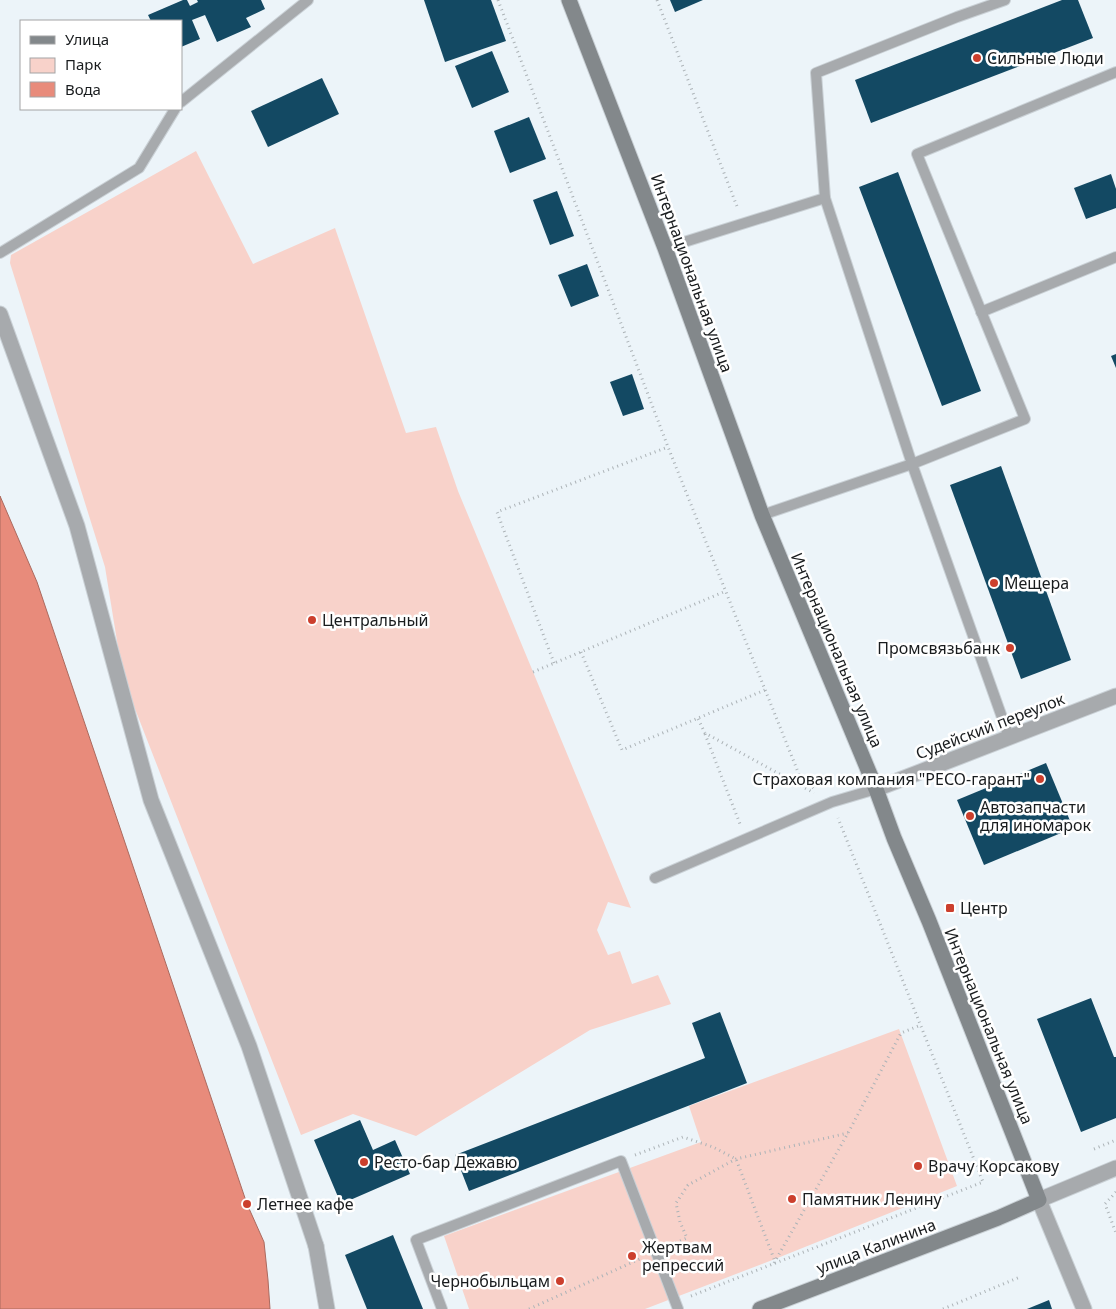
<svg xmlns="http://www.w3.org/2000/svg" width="1116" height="1309" viewBox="0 0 1116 1309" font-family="'Noto Sans',sans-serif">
	<rect width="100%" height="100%" fill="#ecf4f9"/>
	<g fill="#f8d2ca">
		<polygon points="196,151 253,264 335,228 406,433 436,427 458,491 631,908 608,902 597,930 608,955 620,951 632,984 658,975 671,1004 590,1030 416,1136 353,1114 301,1135 123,678 105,567 10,263 11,255"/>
		<polygon points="899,1029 957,1186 775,1259 645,1309 469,1309 444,1236 701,1142 689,1106"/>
	</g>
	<polygon fill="#e88b7b" stroke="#aa6a5f" points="0,496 37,582 247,1204 264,1242 268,1280 270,1309 0,1309"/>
	<g fill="#134963">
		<polygon points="183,0 187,0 190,6 198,2 197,0 261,0 265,9 246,18 251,27 217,42 205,15 192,20 200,39 181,47 181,21 151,21 148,15"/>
		<polygon points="424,0 491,0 506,41 445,62"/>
		<polygon points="670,0 703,0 675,12"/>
		<polygon points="1062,0 1078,0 1093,38 871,123 855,80"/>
		<polygon points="492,51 509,92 472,108 455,66"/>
		<polygon points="322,78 339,114 268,147 251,111"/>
		<polygon points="529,117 546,159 510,173 494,131"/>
		<polygon points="898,172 981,391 942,406 859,187"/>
		<polygon points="1111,174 1116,189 1116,208 1086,219 1074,188"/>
		<polygon points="557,191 574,236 550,245 533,200"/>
		<polygon points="587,264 599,296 571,307 558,275"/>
		<polygon points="1116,354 1116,368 1111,356"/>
		<polygon points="632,374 644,409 623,416 610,382"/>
		<polygon points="1001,466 1071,660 1021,679 950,485"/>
		<polygon points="1046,763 1073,828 984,865 957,800"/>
		<polygon points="1091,998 1114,1057 1116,1057 1116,1118 1081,1132 1037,1019"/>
		<polygon points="720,1012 747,1083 469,1191 455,1155 705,1058 692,1023"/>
		<polygon points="360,1120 373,1150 395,1140 410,1174 341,1204 314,1140"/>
		<polygon points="393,1235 423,1309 367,1309 345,1255"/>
		<polygon points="1049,1300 1052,1309 1027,1309"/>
	</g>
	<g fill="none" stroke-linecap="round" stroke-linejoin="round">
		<defs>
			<g id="service">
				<polyline points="181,102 308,0"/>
				<polyline points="665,248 825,198 816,73 957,17 1005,0"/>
				<polyline points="0,253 139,168 175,109"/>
				<polyline points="981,312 1116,257"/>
				<polyline points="762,515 912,464 825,198"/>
				<polyline points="1009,737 912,464 1025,419 917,154 1116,72"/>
				<polyline points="655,878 832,802 876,789"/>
				<polyline points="442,1309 416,1240 621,1161 678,1309"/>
			</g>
			<polyline id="pedestrian" points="0,314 77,526 151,800 249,1046 316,1246"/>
			<g id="minor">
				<polyline points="876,789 1116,696"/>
				<polyline points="316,1246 327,1309"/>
			</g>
			<polyline id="tertiary" points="1084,1309 1039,1200 1116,1168"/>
			<polyline id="secondary" points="569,0 665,248 762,515 876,789 894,838 929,921 1039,1200 998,1218 760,1309"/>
		</defs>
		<use href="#service" stroke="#cad1d6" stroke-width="12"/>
		<use href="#pedestrian" stroke="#cad1d6" stroke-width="17"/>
		<use href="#minor" stroke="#cad1d6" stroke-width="17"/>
		<use href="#tertiary" stroke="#cad1d6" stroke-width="17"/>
		<use href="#secondary" stroke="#cad1d6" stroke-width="17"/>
		<g stroke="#acb3b7" stroke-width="3" stroke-dasharray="1 4" stroke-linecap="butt">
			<polyline points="498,0 668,447 800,777 816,790"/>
			<polyline points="657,0 738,209"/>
			<polyline points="581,652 622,750 765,690"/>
			<polyline points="554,663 497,512 668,447"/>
			<polyline points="533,672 726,591"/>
			<polyline points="698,719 705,733 814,793"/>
			<polyline points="705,734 740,824"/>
			<polyline points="1094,1149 1116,1140"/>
			<polyline points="635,1155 683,1137 713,1147 736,1159 774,1259"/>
			<polyline points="1116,1192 1105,1204 1116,1233"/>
			<polyline points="671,1245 687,1238 680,1222 676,1203 688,1185 736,1159 848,1133"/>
			<polyline points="774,1263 848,1133 901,1033 921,1025"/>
			<polyline points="691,1296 983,1182 838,818"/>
			<polyline points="529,1309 642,1258"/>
			<polyline points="943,1309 1020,1277"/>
		</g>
		<use href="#service" stroke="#a7aaad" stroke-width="10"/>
		<use href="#pedestrian" stroke="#a7aaad" stroke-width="15"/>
		<use href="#minor" stroke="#a7aaad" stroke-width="15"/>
		<use href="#tertiary" stroke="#a7aaad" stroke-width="15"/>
		<use href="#secondary" stroke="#83888b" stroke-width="15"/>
	</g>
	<g fill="#cc3f2d" stroke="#fff" stroke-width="2">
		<circle cx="977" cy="58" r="5"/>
		<circle cx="994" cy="583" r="5"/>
		<circle cx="312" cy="620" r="5"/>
		<circle cx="1010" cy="648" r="5"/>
		<circle cx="1040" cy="779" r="5"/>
		<circle cx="970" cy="816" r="5"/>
		<rect x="945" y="903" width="10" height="10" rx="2.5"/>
		<circle cx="364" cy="1162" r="5"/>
		<circle cx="918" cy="1166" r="5"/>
		<circle cx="792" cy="1199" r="5"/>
		<circle cx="247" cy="1204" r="5"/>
		<circle cx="632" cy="1256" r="5"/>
		<circle cx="560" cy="1281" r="5"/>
	</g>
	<g text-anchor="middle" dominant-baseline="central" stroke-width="5" stroke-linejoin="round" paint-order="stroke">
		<g font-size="16" fill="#191c1e" stroke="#fff" text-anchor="start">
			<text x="987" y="58">Сильные Люди</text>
			<text x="1004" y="583">Мещера</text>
			<text x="322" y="620">Центральный</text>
			<text x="1000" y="648" text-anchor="end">Промсвязьбанк</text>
			<text x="1030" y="779" text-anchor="end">Страховая компания "РЕСО-гарант"</text>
			<text x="980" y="807">Автозапчасти<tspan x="980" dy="18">для иномарок</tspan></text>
			<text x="960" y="908">Центр</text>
			<text x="374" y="1162">Ресто-бар Дежавю</text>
			<text x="928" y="1166">Врачу Корсакову</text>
			<text x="802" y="1199">Памятник Ленину</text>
			<text x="257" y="1204">Летнее кафе</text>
			<text x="642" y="1247">Жертвам<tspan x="642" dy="18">репрессий</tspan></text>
			<text x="550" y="1281" text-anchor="end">Чернобыльцам</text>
		</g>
		<g font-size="16" fill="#191c1e" stroke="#fff">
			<text transform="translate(692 273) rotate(70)">Интернациональная улица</text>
			<text transform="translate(837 650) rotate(67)">Интернациональная улица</text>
			<text transform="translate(990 726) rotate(-21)">Судейский переулок</text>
			<text transform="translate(989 1026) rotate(68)">Интернациональная улица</text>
			<text transform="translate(876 1246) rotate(-21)">улица Калинина</text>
		</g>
	</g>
	<rect x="20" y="20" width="162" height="90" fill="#ffffff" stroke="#a3a4a5"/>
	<rect x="30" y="36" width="25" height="8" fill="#83888b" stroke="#a3a4a5"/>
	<text x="65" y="45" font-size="15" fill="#191c1e">Улица</text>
	<rect x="30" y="58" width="25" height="15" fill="#f8d2ca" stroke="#a3a4a5"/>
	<text x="65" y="70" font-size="15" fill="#191c1e">Парк</text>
	<rect x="30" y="82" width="25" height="15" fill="#e88b7b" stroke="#a3a4a5"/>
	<text x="65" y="95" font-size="15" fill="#191c1e">Вода</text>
</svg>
